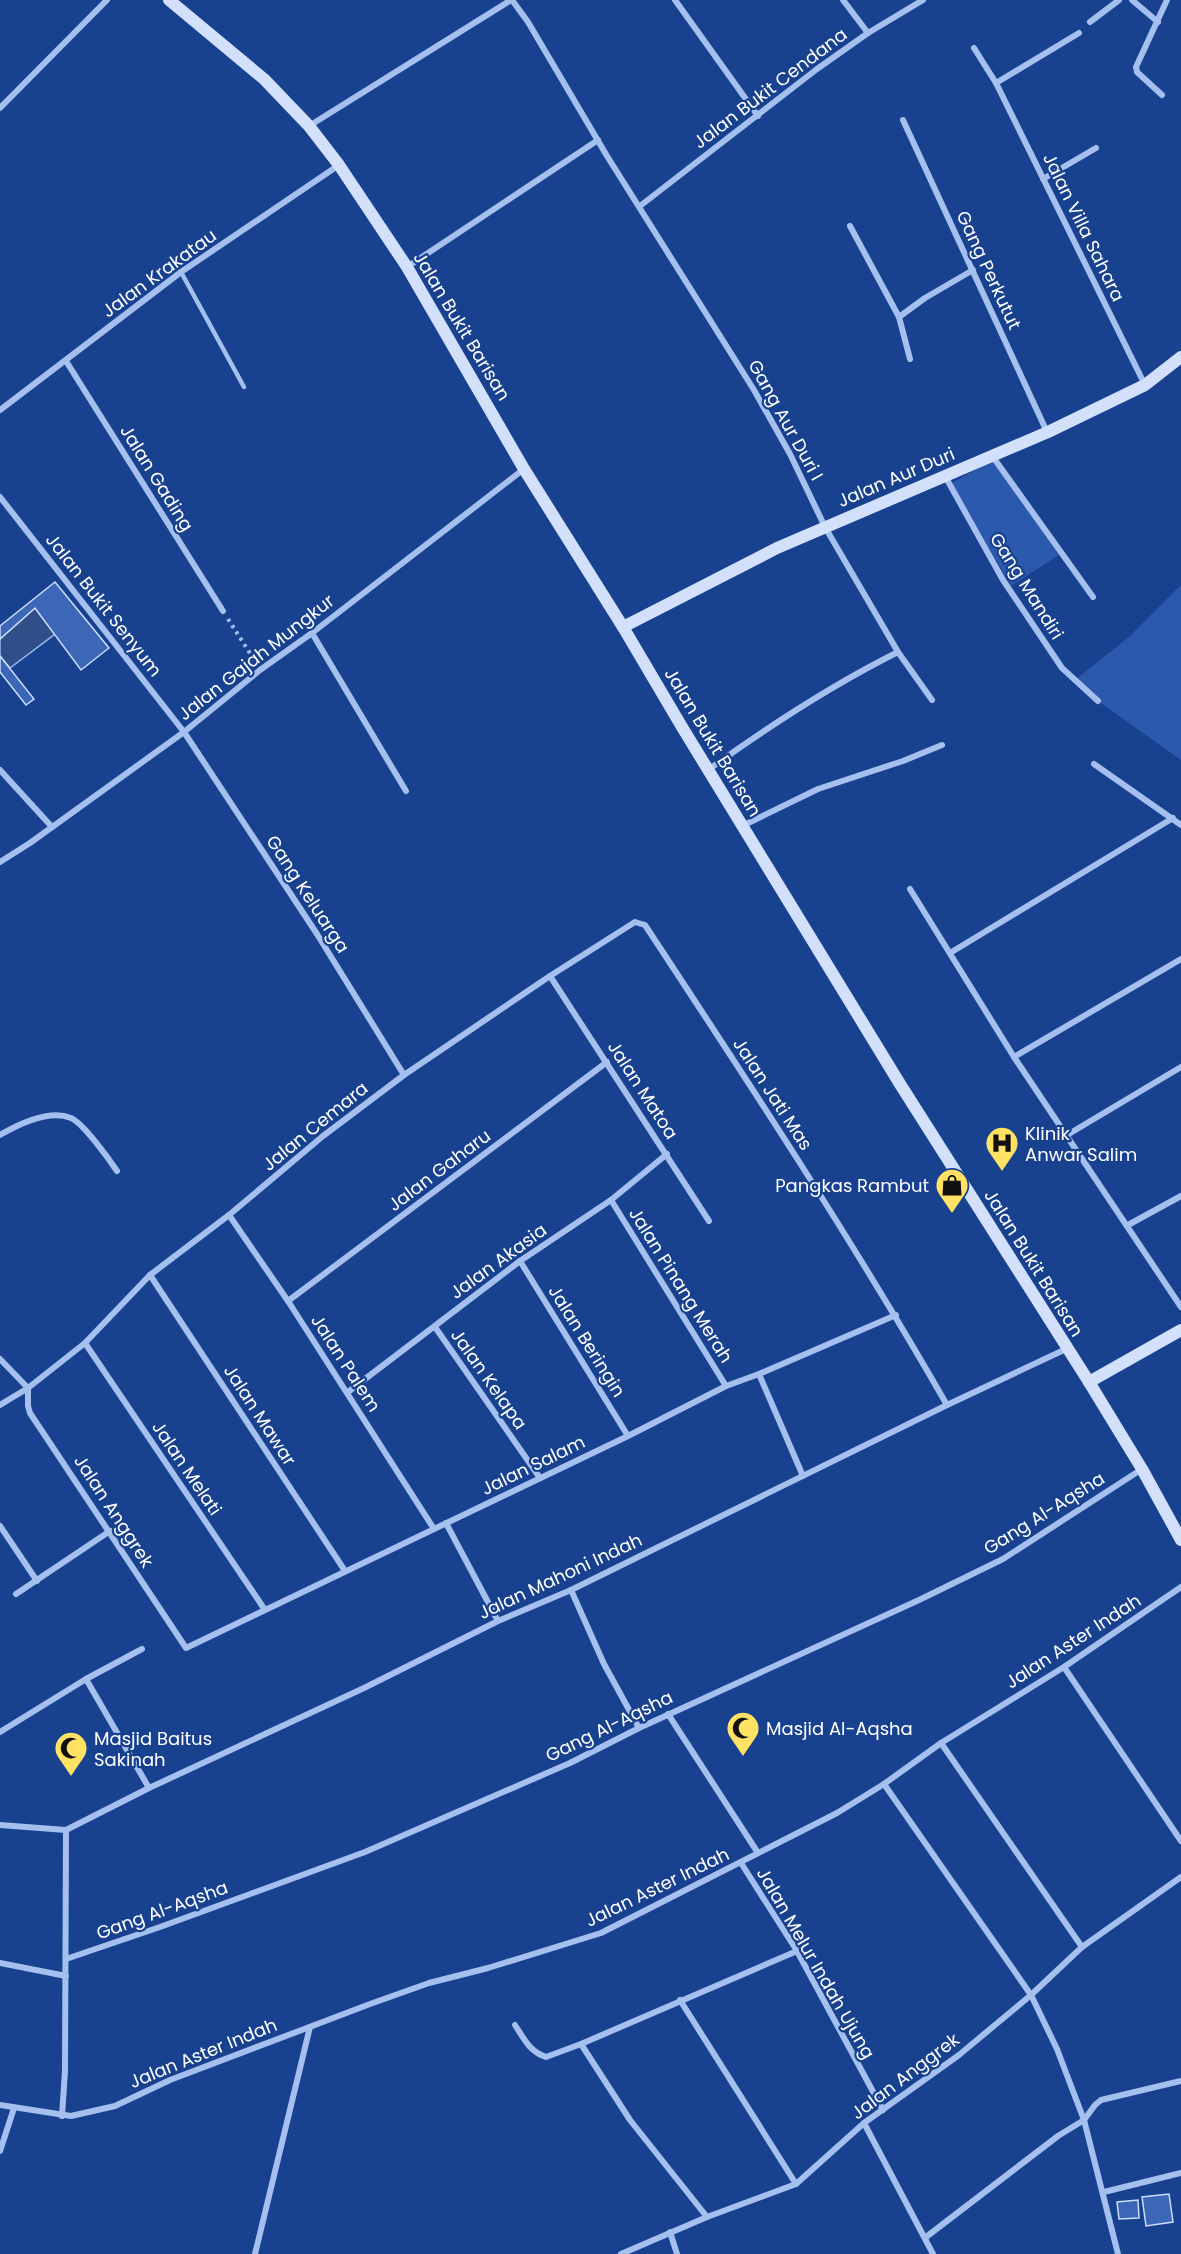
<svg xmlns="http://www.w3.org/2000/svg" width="1181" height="2254" viewBox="0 0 1181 2254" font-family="Poppins,sans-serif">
	<rect width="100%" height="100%" fill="#18418f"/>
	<g fill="#2b59ae">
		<polygon points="993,460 1059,555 1011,586 952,483"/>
		<polygon points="1181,585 1181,760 1098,701 1074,681 1129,637"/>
	</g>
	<polygon fill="#304e88" stroke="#98b9f2" stroke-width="1.5" points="35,608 55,634 10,668 0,656 0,639"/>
	<g fill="#3c67b6" stroke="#ccdcfb" stroke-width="1.5">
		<polygon points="55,582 109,648 81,670 35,608 0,639 0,626"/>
		<polygon points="0,656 34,699 26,705 0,672"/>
		<polygon points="1169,2194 1173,2222 1146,2226 1142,2197"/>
		<polygon points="1138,2200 1139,2218 1119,2219 1117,2202"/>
	</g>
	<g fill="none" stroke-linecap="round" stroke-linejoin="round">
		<polyline stroke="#a5c0ef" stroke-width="4" stroke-dasharray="3 4.5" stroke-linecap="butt" points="228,619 255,661"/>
		<polyline stroke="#a5c0ef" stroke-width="4.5" points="181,272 244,387"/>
		<g stroke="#a5c0ef" stroke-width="6">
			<polyline points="512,0 528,22 607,156 754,390 790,454 825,527 898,652 932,700"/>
			<polyline points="675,0 758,116"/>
			<polyline points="843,0 868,33"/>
			<polyline points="1132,0 1158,22"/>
			<polyline points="1090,22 1119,0"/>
			<polyline points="974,48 996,83 1145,385"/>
			<polyline points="996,83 1079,33"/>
			<polyline points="1162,95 1137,72 1136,67 1167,0"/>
			<polyline points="0,108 107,0"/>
			<polyline points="903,120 1047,432"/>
			<polyline points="309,126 511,0"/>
			<polyline points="1043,179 1096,148"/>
			<polyline points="640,206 817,69 868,33 923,0"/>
			<polyline points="850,226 899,317"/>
			<polyline points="407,267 598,140"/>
			<polyline points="910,359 899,317 925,298 973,270"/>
			<polyline points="66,361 223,611"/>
			<polyline points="0,410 181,272 339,165"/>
			<polyline points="993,457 1093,597"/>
			<polyline points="945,476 1003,580 1062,668 1098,701"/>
			<polyline points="0,497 184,732 317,934 404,1075"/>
			<polyline points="312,633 406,791"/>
			<polyline points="1094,764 1181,825"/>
			<polyline points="0,770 52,827"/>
			<path d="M708,770C769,726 830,686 898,652"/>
			<polyline points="742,826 818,789 903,761 942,745"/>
			<polyline points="0,862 30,843 184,732 260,670 312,633 524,469"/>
			<polyline points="910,889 1014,1057 1181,1307"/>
			<polyline points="950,953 1173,818"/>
			<polyline points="550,976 709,1221"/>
			<polyline points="1014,1057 1181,959"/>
			<path d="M0,1135C19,1124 49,1109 71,1118C83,1123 109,1159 117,1171"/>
			<polyline points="1067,1135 1181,1067"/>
			<polyline points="611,1200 726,1386"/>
			<polyline points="229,1215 288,1301 434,1529"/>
			<polyline points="1128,1225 1181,1196"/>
			<polyline points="520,1261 628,1436"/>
			<polyline points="150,1275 345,1571"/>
			<polyline points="288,1301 607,1062"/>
			<polyline points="435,1327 540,1478"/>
			<polyline points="85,1343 265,1610"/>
			<polyline points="0,1359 28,1388"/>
			<polyline points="759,1374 803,1476"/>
			<polyline points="28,1388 28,1406 30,1413 186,1648 628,1436 726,1386 759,1374 896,1315"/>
			<polyline points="348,1392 520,1261 611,1200 667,1154"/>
			<path d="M0,1405L28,1388L85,1343L150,1275L229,1215L323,1136L404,1075L550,976L635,922L645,925C749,1083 853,1241 947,1405"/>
			<polyline points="446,1523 498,1621"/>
			<polyline points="0,1526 37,1581"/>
			<polyline points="571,1590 604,1664 639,1728"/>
			<polyline points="16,1594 110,1531"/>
			<polyline points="1064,1667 1181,1841"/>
			<polyline points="86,1679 149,1788"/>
			<polyline points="668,1714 758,1853"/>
			<polyline points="0,1732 86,1679 142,1649"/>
			<polyline points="941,1743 1082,1947"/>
			<polyline points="884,1784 1031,1995 1057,2049 1084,2120 1118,2254"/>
			<polyline points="0,1825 66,1830"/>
			<polyline points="66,1830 149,1788 364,1688 498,1621 571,1590 947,1405 1066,1349"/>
			<polyline points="741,1863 797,1951 883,2110"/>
			<polyline points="66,1959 160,1927 365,1852 570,1763 639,1728 919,1600 1003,1559 1142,1469"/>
			<polyline points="0,1963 66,1976"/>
			<polyline points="680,2000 796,2184"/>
			<path d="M515,2025C524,2039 530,2052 546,2057L581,2044"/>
			<polyline points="0,2105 71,2116 115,2106 170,2080 370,2004 429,1983 488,1968 601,1933 837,1813 884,1784 941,1743 1064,1667 1181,1587"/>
			<polyline points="62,2116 65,2071 66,1830"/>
			<polyline points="864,2123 933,2254"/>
			<polyline points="0,2151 14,2108"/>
			<polyline points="1104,2192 1181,2173"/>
			<polyline points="707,2217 630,2120 581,2044 797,1951"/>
			<polyline points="670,2232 677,2254"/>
			<polyline points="926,2237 1058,2136 1084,2120 1095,2105 1101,2100 1181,2081"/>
			<polyline points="255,2254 310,2027"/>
			<polyline points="621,2254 707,2217 796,2184 864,2123 959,2055 1031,1995 1082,1947 1181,1877"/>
		</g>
		<g stroke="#d3e0fb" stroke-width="12">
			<polyline points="169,0 264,79 309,126 339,165 407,267 524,469 623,627 682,727 900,1084 1089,1382 1142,1469 1181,1540"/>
			<polyline points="623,627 777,548 1048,432 1145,385 1181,357"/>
			<polyline points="1089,1382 1181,1330"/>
		</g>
	</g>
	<defs>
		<symbol id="hospital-pin" viewBox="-11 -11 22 30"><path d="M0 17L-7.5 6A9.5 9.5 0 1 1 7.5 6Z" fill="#ffe163" stroke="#18418f"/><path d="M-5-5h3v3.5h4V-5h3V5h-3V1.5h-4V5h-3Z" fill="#111"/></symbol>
		<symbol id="shop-pin" viewBox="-11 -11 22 30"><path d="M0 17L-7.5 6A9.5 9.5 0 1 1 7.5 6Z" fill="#ffe163" stroke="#18418f"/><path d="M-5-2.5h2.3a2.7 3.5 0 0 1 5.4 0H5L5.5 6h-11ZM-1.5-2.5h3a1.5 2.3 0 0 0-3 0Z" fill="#111"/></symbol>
		<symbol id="mosque-pin" viewBox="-11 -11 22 30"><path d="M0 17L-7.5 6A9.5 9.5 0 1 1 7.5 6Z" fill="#ffe163" stroke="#18418f"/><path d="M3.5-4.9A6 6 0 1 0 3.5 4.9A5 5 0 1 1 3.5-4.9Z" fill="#111"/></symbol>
	</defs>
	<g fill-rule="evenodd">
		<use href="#hospital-pin" x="983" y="1124" width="38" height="52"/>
		<use href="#shop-pin" x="933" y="1166" width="38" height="52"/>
		<use href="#mosque-pin" x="724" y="1709" width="38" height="52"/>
		<use href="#mosque-pin" x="52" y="1729" width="38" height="52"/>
	</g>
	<g text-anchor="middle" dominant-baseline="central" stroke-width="4.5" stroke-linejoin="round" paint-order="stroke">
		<g font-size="18" fill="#fff" stroke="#18418f">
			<text transform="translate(770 88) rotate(-37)">Jalan Bukit Cendana</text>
			<text transform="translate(1084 227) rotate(64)">Jalan Villa Sahara</text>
			<text transform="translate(989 270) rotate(65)">Gang Perkutut</text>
			<text transform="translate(159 273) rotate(-36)">Jalan Krakatau</text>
			<text transform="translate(462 326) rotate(59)">Jalan Bukit Barisan</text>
			<text transform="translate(786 420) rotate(61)">Gang Aur Duri I</text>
			<text transform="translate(896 477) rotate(-23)">Jalan Aur Duri</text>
			<text transform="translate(157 478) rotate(58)">Jalan Gading</text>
			<text transform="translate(1027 586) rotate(58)">Gang Mandiri</text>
			<text transform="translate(104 605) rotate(52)">Jalan Bukit Senyum</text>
			<text transform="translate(256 657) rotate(-38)">Jalan Gajah Mungkur</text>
			<text transform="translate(713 742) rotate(59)">Jalan Bukit Barisan</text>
			<text transform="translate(308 894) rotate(57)">Gang Keluarga</text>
			<text transform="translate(643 1090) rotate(57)">Jalan Matoa</text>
			<text transform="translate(773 1094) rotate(57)">Jalan Jati Mas</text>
			<text transform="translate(315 1126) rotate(-39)">Jalan Cemara</text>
			<text transform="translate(439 1170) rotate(-37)">Jalan Gaharu</text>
			<text transform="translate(498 1261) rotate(-36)">Jalan Akasia</text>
			<text transform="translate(1034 1263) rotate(58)">Jalan Bukit Barisan</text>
			<text transform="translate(681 1285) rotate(58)">Jalan Pinang Merah</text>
			<text transform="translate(587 1341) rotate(58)">Jalan Beringin</text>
			<text transform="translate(346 1363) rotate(57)">Jalan Palem</text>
			<text transform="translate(489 1379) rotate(55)">Jalan Kelapa</text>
			<text transform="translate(260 1415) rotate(57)">Jalan Mawar</text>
			<text transform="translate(533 1465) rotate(-26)">Jalan Salam</text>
			<text transform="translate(187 1468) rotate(56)">Jalan Melati</text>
			<text transform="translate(114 1511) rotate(57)">Jalan Anggrek</text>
			<text transform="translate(1044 1513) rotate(-32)">Gang Al-Aqsha</text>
			<text transform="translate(560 1576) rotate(-25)">Jalan Mahoni Indah</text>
			<text transform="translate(1073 1641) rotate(-33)">Jalan Aster Indah</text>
			<text transform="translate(609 1726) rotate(-26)">Gang Al-Aqsha</text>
			<text transform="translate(657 1887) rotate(-26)">Jalan Aster Indah</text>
			<text transform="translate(162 1910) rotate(-20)">Gang Al-Aqsha</text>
			<text transform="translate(816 1963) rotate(60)">Jalan Melur Indah Ujung</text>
			<text transform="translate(203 2053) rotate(-22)">Jalan Aster Indah</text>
			<text transform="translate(905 2076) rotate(-37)">Jalan Anggrek</text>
		</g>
		<g font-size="18" fill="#fff" stroke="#18418f" text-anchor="start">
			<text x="1025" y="1133">Klinik<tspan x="1025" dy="21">Anwar Salim</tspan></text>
			<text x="929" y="1185" text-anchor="end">Pangkas Rambut</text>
			<text x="766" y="1728">Masjid Al-Aqsha</text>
			<text x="94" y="1738">Masjid Baitus<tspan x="94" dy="21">Sakinah</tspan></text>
		</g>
	</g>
</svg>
